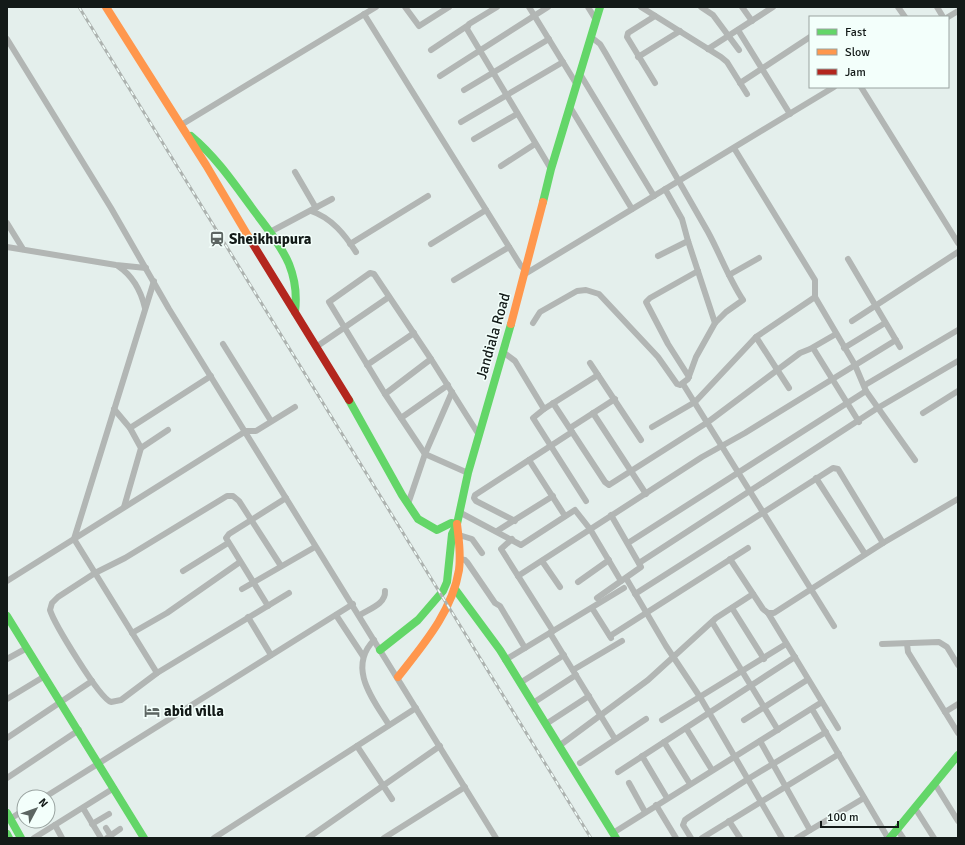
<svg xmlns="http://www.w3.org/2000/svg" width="965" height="845" viewBox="0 0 965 845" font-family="Signika,sans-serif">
	<rect width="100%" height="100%" fill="#e4efec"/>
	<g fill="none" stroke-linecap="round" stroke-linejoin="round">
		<g stroke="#b2b6b4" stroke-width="6">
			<polyline points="405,7 419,26 449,7"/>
			<polyline points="497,7 469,24 467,29 551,169"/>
			<polyline points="529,7 577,85"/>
			<polyline points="588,7 596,20"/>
			<polyline points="641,7 721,57 727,62 747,94"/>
			<polyline points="701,7 713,15 739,50"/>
			<polyline points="742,7 752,21"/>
			<polyline points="898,7 905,17"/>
			<polyline points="937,7 943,17"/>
			<polyline points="364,14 521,266 526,271"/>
			<polyline points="948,17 958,11"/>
			<polyline points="738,30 790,114"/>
			<polyline points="7,39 111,208 169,309 496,838"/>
			<polyline points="708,49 773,7"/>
			<polyline points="431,50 467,26"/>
			<polyline points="638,57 680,31"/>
			<polyline points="580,74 654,196"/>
			<polyline points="440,76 548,7"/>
			<polyline points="655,83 627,37 628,33 655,16"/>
			<polyline points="740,83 810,37"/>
			<polyline points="861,87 958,243"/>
			<polyline points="464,90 549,39"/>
			<polyline points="570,107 632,209"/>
			<polyline points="461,122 563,62"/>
			<polyline points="181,125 376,7"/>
			<polyline points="474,139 517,114"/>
			<polyline points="734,148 815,280 815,297 855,365 866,391 915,460"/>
			<polyline points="501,166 535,144"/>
			<polyline points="295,172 316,208"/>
			<polyline points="665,189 682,219 688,241 715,323"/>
			<path d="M311,211C332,218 345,235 356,252"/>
			<polyline points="7,223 23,249"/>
			<polyline points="270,232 332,199"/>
			<polyline points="350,244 428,196"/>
			<polyline points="431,244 486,210"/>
			<polyline points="7,247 116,265 146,268"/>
			<polyline points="658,256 688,241"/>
			<polyline points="848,259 900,347"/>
			<path d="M118,266C133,276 141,291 145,308"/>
			<polyline points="525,274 834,87"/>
			<polyline points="729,275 759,258"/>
			<polyline points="454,280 509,247"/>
			<polyline points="154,281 74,539 157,673"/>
			<polyline points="852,321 958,252"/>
			<path d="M533,323L540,312L577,291L586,290L599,294L658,357L677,384L680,385L688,379L696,357L715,323L726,312L743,300C729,279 720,254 708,232L606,54L600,44L591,37"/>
			<polyline points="756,337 789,388"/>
			<polyline points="223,344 271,421"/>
			<polyline points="316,347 389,297"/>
			<polyline points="813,348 859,422"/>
			<polyline points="844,348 885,323"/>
			<polyline points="503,352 515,361 544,409"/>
			<polyline points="590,363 641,440"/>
			<polyline points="367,365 414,333"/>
			<polyline points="689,377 668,344 646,302 650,298 698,271"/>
			<polyline points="683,384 834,626"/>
			<polyline points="865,385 958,330"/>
			<polyline points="385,394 431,359"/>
			<polyline points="553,403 605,482 609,485 708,422 800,353 810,349 836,334"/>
			<polyline points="114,409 130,428 141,448 124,507"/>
			<polyline points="593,413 646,494"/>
			<polyline points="923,413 958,391"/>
			<polyline points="401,418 448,385"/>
			<polyline points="652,427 695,402 756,337 815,297"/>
			<polyline points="130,428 211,376"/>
			<polyline points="570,428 615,399"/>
			<polyline points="141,448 168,430"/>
			<polyline points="529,460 565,516"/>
			<polyline points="468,473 425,454 385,394 329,302 370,273 374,274 431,359 479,435"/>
			<polyline points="816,478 865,554"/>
			<polyline points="586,501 533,418 544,409 598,375"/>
			<polyline points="408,504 425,454 452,392"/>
			<polyline points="459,512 521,545 575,510 590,529 621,581"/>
			<polyline points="515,521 476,501 474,498 475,495 572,432"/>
			<polyline points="497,531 553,496"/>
			<polyline points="459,535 472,539 482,553"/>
			<polyline points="512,539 501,549 553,631"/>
			<polyline points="628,543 866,391"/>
			<polyline points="459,559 465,560 467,562 495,603 500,606 525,648"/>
			<polyline points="730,559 763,609 768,613 774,613 883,543 958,499"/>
			<polyline points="542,561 560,587"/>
			<polyline points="639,563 876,409 958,361"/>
			<path d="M281,566L239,501L233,496H227L125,558L95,573L58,597L52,603L50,610C54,623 99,698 111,702L121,700L157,673L289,593"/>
			<polyline points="183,571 228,543"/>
			<polyline points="518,576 702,457 745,433 896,340"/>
			<polyline points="626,578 666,646 700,697 782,838"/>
			<polyline points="7,581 246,431 256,431 295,407"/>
			<polyline points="578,582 609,560"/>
			<polyline points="242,589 315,547"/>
			<polyline points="635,594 833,468 838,469 883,543"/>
			<polyline points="597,598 641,567 611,515"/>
			<polyline points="268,606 226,538 229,534 286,498"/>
			<polyline points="592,608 611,638"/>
			<polyline points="732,608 764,659"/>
			<polyline points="768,613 838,728"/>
			<polyline points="336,615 363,656"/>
			<path d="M360,615C369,609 386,604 385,591"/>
			<polyline points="248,617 271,655"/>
			<polyline points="712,622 778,730"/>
			<polyline points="132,633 167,613 240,562"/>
			<polyline points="550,633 615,739"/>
			<polyline points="610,636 748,548"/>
			<path d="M374,640C347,668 373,699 389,725"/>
			<polyline points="882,644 939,642 947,647 958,665"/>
			<polyline points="907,644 908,652 958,733"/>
			<polyline points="7,659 27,648"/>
			<polyline points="505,660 624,588"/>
			<polyline points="573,670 622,641"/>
			<polyline points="520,683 564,655"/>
			<polyline points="7,699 45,676"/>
			<polyline points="533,703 576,675"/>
			<polyline points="812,709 888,838"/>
			<polyline points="945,712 958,704"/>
			<polyline points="662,720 786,644"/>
			<polyline points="744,720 807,680"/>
			<polyline points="546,724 589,696"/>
			<polyline points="686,728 712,770"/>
			<polyline points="7,738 92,681"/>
			<polyline points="760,741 810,830"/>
			<polyline points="664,742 690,784"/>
			<polyline points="357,746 392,799"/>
			<polyline points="559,746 648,680 716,618 753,594"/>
			<polyline points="642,756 667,798"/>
			<polyline points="580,763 646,719"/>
			<polyline points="618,772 795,657"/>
			<polyline points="7,778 79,730"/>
			<polyline points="629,783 645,812"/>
			<polyline points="935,784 958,821"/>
			<polyline points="45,797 353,604"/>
			<polyline points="656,805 676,838"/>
			<polyline points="83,808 101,838"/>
			<polyline points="915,808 934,838"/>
			<polyline points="10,819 24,810"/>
			<polyline points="729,821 740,838"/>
			<polyline points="92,824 109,814"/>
			<polyline points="55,825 62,838"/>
			<polyline points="106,828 111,836"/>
			<polyline points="897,829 903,838"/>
			<polyline points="613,833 822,702"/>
			<polyline points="34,838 114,788"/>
			<polyline points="107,838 120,829"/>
			<polyline points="214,838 416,708"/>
			<polyline points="308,838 440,746"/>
			<polyline points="384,838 465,787"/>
			<polyline points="691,838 683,825 685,820 689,817 748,779 826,732"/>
			<polyline points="702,838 839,754"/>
			<polyline points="797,838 864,798"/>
		</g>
		<g stroke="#63d668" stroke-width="8">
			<path d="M191,136C216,157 233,182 252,208C265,226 280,243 289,264C295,279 297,296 295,312"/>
			<polyline points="543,202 551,169 600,7"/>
			<polyline points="349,400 402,495 418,519 437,530 451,523 457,524"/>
			<polyline points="455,589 500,650 616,838"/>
			<polyline points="7,616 144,838"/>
			<polyline points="380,650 418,620 443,591 447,582 452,534 457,524 468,473 511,324"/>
			<polyline points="7,813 21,838"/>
			<polyline points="7,834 9,838"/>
			<polyline points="890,838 958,755"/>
		</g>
		<g stroke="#ff974d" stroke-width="8">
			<polyline points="106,7 206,165 251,241"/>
			<polyline points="511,324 543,202"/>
			<path d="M398,677C423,645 452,612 459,570C461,555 459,539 457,524"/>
		</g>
		<polyline stroke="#b3261e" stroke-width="8" points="251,241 349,400"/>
		<defs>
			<polyline id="rail" points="79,7 591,838"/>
		</defs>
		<use href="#rail" stroke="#adb3b0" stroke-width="3"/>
		<use href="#rail" stroke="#f3fffb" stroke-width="1.5" stroke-dasharray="4.5" stroke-linecap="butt"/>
	</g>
	<defs>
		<symbol id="station-bare" viewBox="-9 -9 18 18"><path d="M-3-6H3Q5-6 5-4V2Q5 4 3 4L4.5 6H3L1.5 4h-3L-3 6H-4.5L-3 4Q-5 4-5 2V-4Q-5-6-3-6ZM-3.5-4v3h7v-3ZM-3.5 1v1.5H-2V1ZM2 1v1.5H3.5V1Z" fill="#5c6562" stroke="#f3fffb" stroke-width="2.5" paint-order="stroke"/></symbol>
		<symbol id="hotel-bare" viewBox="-9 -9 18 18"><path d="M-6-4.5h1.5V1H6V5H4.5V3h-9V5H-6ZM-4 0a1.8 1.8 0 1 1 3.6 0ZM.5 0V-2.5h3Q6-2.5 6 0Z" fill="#5c6562" stroke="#f3fffb" stroke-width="2.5" paint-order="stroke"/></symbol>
	</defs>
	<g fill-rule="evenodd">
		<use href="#station-bare" x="206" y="228" width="22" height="22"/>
		<use href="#hotel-bare" x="141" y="700" width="22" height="22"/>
	</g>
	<g text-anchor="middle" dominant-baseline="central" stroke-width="3" stroke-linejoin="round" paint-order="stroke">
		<g font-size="15" font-weight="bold" fill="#131a18" stroke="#f3fffb" text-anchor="start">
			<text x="229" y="239">Sheikhupura</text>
			<text x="164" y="711">abid villa</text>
		</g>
		<g font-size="15" fill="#131a18" stroke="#f3fffb">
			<text transform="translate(493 336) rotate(-74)">Jandiala Road</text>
		</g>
	</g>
	<rect width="965" height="845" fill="none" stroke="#131a18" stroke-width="16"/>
	<rect x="809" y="16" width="140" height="72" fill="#f3fffb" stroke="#99a3a0"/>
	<rect x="817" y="29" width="20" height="6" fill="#63d668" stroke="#99a3a0"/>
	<text x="845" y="36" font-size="12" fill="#131a18">Fast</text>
	<rect x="817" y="49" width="20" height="6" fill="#ff974d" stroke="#99a3a0"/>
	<text x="845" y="56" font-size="12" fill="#131a18">Slow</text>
	<rect x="817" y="69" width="20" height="6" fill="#b3261e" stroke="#99a3a0"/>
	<text x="845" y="76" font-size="12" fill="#131a18">Jam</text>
	<g transform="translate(36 809) rotate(49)"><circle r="19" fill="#f3fffb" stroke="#99a3a0"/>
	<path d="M0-3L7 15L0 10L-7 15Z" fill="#5c6562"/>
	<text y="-6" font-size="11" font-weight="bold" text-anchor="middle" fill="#131a18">N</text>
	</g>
	<path d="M821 821v6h77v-6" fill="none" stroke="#131a18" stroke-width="2"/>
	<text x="827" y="821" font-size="12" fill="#131a18" stroke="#f3fffb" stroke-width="3" paint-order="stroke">100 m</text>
</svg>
